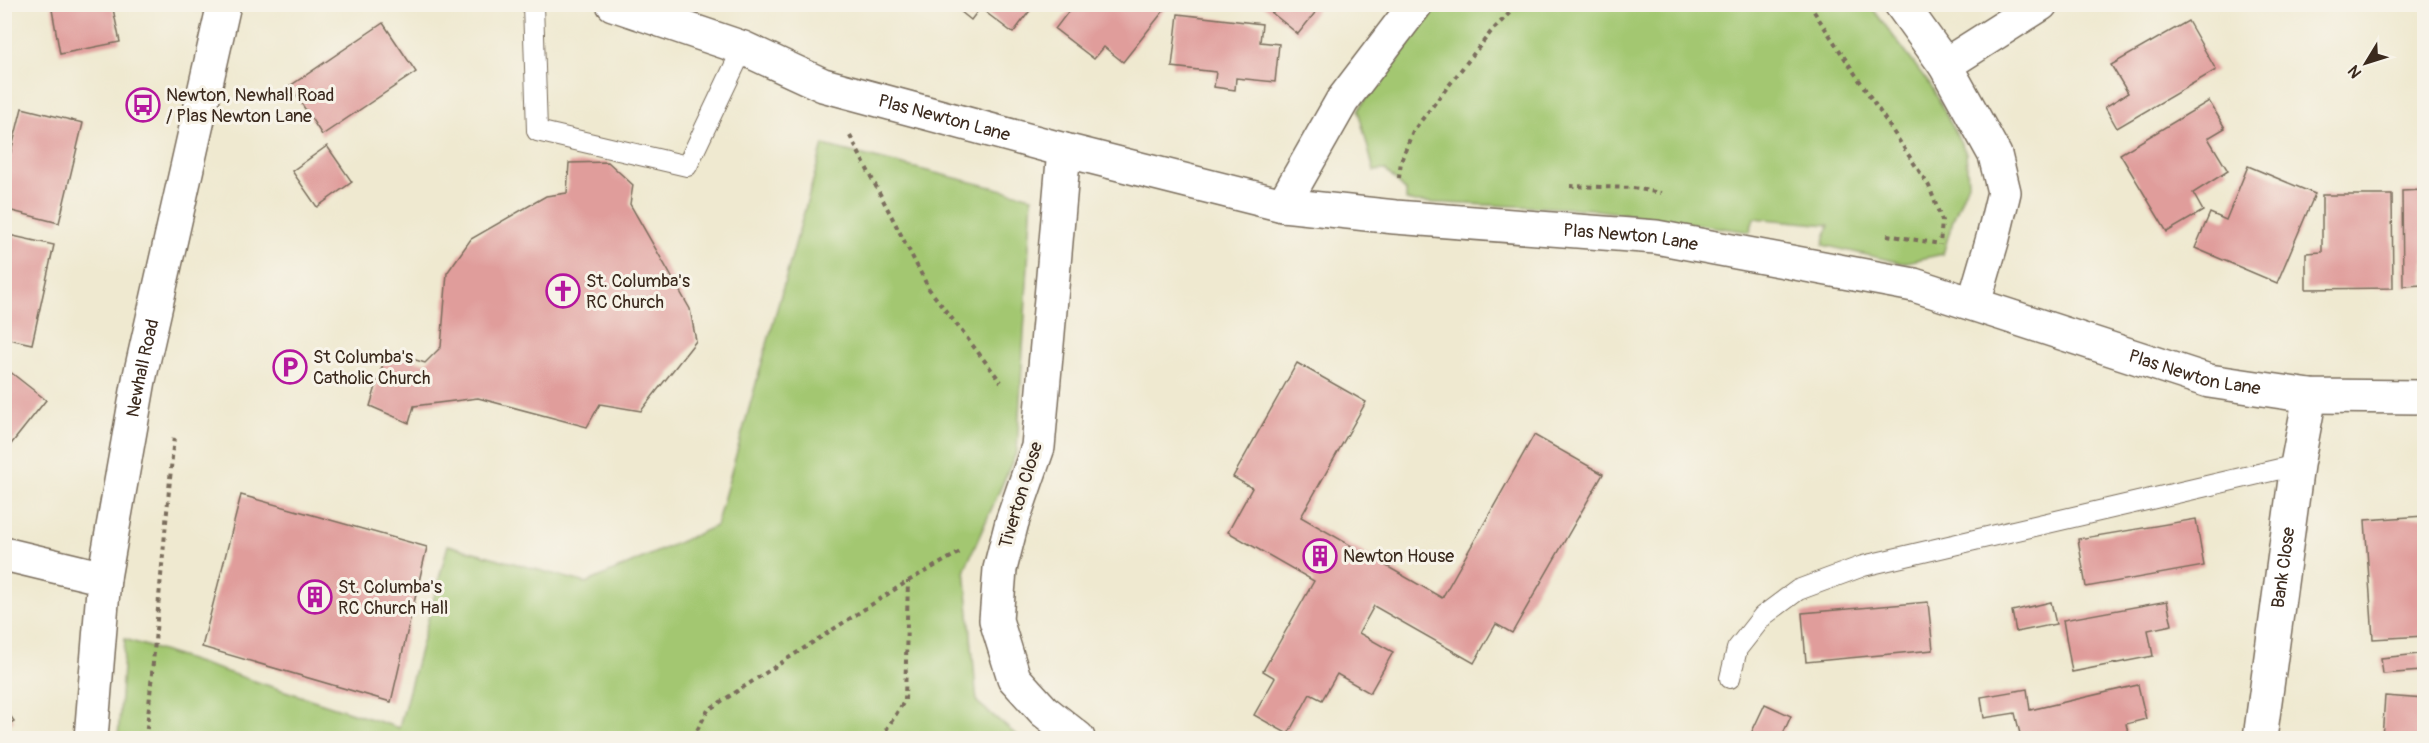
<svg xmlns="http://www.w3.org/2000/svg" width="2429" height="743" viewBox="0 0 2429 743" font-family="Pangolin,sans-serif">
	<rect width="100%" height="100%" fill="#f7f3e8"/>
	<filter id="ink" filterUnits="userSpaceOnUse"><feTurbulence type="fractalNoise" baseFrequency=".0167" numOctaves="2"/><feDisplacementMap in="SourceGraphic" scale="12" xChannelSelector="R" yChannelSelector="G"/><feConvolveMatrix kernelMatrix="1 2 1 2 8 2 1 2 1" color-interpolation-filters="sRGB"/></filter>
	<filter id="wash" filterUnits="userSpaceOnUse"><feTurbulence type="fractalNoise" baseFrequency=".008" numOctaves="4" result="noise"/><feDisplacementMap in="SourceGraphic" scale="24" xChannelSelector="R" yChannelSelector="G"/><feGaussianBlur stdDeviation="1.35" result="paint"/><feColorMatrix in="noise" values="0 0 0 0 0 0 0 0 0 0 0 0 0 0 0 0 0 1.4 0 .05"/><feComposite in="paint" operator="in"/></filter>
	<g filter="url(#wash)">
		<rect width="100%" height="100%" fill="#efe9d0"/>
		<g fill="#a3c771" stroke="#6f7848" stroke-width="1.5">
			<polygon points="1438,5 1870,5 1933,89 1966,153 1968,183 1953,220 1943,254 1902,263 1823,245 1829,225 1754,218 1750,232 1589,209 1415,202 1406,200 1406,191 1385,170 1374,171 1358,110"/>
			<polygon points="823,145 1032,197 1017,451 965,569 977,702 1020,738 118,738 125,639 399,728 448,545 586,583 716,526"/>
		</g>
		<g id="blocks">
			<g fill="#e09d9b">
				<polygon points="51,4 112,4 120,42 60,54"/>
				<polygon points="958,4 1035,4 1013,33 980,8 971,20 955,7"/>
				<polygon points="1074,4 1169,4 1123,62 1104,47 1094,59 1055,29"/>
				<polygon points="1261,4 1322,4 1298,34"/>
				<polygon points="1178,14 1262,24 1260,42 1279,44 1275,82 1236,78 1235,90 1214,87 1216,72 1172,67"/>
				<polygon points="2188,21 2216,70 2117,128 2105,107 2128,93 2111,65"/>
				<polygon points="383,23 416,72 322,135 290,86"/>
				<polygon points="2209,101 2225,128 2208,138 2228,171 2193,193 2203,211 2167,232 2120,154"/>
				<polygon points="22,108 83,123 59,223 4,209 4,179"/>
				<polygon points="327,146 352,182 317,207 292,171"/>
				<polygon points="608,162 633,185 630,204 690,309 696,341 641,411 600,404 587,427 478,398 414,406 409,423 370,406 387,351 425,363 441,347 447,273 471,239 546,196 567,193 569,163"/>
				<polygon points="2248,166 2315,194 2277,283 2195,248 2210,213 2226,220"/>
				<polygon points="2424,190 2424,285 2403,286 2402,191"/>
				<polygon points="2322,195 2392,195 2393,288 2306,289 2306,253 2322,252"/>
				<polygon points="4,234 54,245 32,344 4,338"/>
				<polygon points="1297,363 1366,402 1301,517 1442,598 1534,435 1603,474 1512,633 1496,624 1474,663 1374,606 1359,633 1393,652 1370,693 1337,674 1322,700 1310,694 1288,734 1254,715 1275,678 1263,671 1314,581 1228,532 1252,488 1233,477"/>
				<polygon points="4,367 46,400 4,453"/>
				<polygon points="241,495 427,547 391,702 202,647"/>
				<polygon points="2424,516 2424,636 2373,639 2365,520"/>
				<polygon points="2196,519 2204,566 2086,587 2078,539"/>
				<polygon points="2167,601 2172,625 2148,630 2153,656 2072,672 2063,620"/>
				<polygon points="1928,602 1933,650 1806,662 1802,613"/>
				<polygon points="2051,602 2056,624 2016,632 2012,611"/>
				<polygon points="2419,654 2421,671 2383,674 2381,658"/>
				<polygon points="2138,685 2146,719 2126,724 2129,736 2118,738 2021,738 2015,713 1984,718 1981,697 2027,689 2030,710"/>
				<polygon points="2385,696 2424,699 2424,738 2382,738"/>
				<polygon points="1765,704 1791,716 1781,738 1749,738"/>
				<polygon points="4,707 14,721 4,727"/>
			</g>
		</g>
	</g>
	<g filter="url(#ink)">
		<use href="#blocks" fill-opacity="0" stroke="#7a6d5c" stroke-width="1.5"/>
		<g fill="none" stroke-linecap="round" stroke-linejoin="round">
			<defs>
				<g id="lane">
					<polyline points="533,4 537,131 687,166 743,48"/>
					<polyline points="1730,678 1737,649 1763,616 1798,590 1863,566 2297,465"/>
				</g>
				<g id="street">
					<polyline points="1901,4 1945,65 1995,155 2004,192 1993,238 1974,303"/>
					<polyline points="1945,65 2041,4"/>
					<polyline points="1064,150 1038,447 1012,522 1000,569 996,620 1014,678 1044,711 1078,738"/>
					<polyline points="1283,205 1342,101 1416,4"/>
					<polyline points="4,554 104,578"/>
					<path id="s1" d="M91,738L104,578L139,380L224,4"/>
					<path id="s2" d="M2260,738L2297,465L2310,396"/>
				</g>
				<g id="secondary">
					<path id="s3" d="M613,4L743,48L823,85L1064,150L1283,205L1395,217L1656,237L1914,285L2209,381L2310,396L2424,397"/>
				</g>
			</defs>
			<use href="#lane" stroke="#7a6d5c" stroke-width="22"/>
			<use href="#street" stroke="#7a6d5c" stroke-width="36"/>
			<use href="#secondary" stroke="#7a6d5c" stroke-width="36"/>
			<g stroke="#7a6d5c" stroke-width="4" stroke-dasharray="4.5 4.5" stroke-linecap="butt">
				<polyline points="1809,4 1929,186 1942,221 1940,245"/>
				<polyline points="850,136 929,289 1001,382"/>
				<polyline points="1399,178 1401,161 1413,131 1490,33 1518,4"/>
				<polyline points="1570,186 1633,188 1661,193"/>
				<polyline points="1887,235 1940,244"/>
				<polyline points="146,738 174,436"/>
				<polyline points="693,738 708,710 908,581 962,551"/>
				<polyline points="881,738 905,700 908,581"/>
			</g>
			<use href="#lane" stroke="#fff" stroke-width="20"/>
			<use href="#street" stroke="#fff" stroke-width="33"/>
			<use href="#secondary" stroke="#fff" stroke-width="33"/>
		</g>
	</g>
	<defs>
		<symbol id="bus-ring" viewBox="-11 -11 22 22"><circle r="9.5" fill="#f7f3e8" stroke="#b5179e" stroke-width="1.5"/><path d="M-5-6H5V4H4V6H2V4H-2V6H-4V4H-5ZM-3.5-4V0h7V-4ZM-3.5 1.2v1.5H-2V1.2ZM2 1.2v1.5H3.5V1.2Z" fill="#b5179e"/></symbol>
		<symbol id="church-ring" viewBox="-11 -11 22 22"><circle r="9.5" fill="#f7f3e8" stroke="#b5179e" stroke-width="1.5"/><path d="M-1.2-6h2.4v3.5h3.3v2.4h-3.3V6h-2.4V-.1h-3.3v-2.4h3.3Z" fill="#b5179e"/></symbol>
		<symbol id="parking-ring" viewBox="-11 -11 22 22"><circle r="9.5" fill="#f7f3e8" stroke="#b5179e" stroke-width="1.5"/><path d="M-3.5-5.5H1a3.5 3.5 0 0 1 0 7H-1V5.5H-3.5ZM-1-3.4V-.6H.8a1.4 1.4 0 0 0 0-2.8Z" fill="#b5179e"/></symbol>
		<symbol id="building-ring" viewBox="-11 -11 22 22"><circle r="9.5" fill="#f7f3e8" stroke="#b5179e" stroke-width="1.5"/><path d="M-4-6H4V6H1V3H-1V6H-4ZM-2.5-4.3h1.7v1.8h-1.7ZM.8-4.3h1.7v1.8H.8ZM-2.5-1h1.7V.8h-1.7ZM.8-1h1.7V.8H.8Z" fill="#b5179e"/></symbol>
	</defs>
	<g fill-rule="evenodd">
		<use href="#bus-ring" x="124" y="86" width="38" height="38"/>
		<use href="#church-ring" x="544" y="272" width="38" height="38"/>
		<use href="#parking-ring" x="271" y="348" width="38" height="38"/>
		<use href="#building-ring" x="1301" y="537" width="38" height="38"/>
		<use href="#building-ring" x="296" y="578" width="38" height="38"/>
	</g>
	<g text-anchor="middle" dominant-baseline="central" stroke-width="6" stroke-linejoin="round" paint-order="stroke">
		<g font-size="18" fill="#3b2a1e" stroke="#f7f3e8" text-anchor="start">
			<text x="166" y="95">Newton, Newhall Road<tspan x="166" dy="21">/ Plas Newton Lane</tspan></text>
			<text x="586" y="281">St. Columba's<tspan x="586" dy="21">RC Church</tspan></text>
			<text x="313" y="357">St Columba's<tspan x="313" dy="21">Catholic Church</tspan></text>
			<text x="1343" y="556">Newton House</text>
			<text x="338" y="587">St. Columba's<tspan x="338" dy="21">RC Church Hall</tspan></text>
		</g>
		<g font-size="18" fill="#3b2a1e" stroke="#f7f3e8">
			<text stroke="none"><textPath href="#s3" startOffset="351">Plas Newton Lane</textPath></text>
			<text stroke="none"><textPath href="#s3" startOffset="1050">Plas Newton Lane</textPath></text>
			<text stroke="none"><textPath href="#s1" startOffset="374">Newhall Road</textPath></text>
			<text stroke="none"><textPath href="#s3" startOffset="1632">Plas Newton Lane</textPath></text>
			<text transform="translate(1021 495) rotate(-73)">Tiverton Close</text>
			<text stroke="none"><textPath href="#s2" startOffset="172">Bank Close</textPath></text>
		</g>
	</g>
	<rect width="2429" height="743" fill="none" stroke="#f7f3e8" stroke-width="24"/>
	<g transform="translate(2366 63) rotate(232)" stroke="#f7f3e8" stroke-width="4.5" paint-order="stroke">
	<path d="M0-4.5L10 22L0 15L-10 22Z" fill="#3b2a1e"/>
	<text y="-9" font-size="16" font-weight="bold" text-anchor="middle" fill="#3b2a1e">N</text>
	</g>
</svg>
